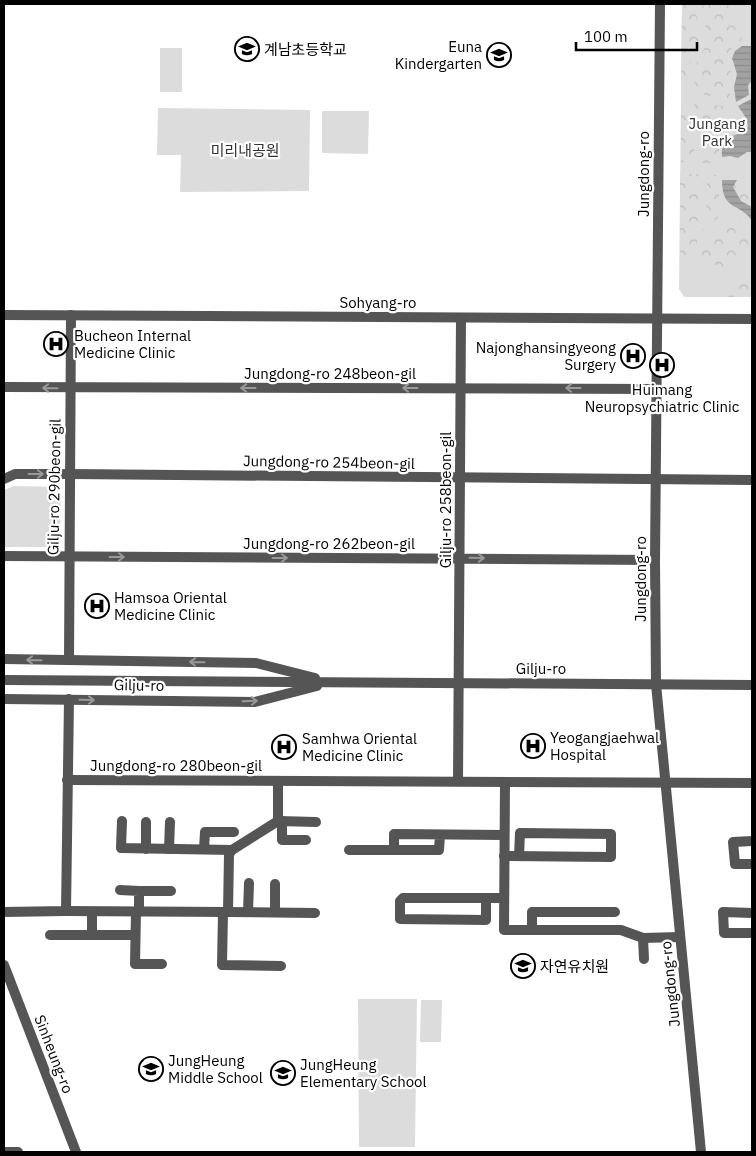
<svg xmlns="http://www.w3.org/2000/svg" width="756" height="1156" viewBox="0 0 756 1156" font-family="'IBM Plex Sans','Noto Sans KR',sans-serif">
	<defs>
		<pattern id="forest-crowns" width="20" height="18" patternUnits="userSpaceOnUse" patternTransform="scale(1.25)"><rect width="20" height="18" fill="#dcdcdc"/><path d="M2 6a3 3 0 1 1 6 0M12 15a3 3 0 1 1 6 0" fill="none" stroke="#bbb"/></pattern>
		<pattern id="water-rules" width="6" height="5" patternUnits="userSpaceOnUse" patternTransform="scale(1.25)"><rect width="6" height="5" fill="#a3a3a3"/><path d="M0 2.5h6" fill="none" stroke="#8b8b8b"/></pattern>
	</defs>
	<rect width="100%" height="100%" fill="#fff"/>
	<g fill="#dcdcdc">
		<polygon points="682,4 752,4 752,297 684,297 679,289"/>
		<rect x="160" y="48" width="22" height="44"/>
		<polygon points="158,108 310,110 309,191 180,192 181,155 157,155"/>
		<polygon points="322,111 369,111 368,154 322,153"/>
		<polygon points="14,486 61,487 60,547 4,547 4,490"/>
		<polygon points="358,999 417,999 415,1147 359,1147"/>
		<polygon points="421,1000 442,1000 441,1042 420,1042"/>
	</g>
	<g fill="url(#forest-crowns)">
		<polygon points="682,4 695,4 697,18 701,20 702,36 701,44 690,62 688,70 689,94 681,93"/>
		<path d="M701,4H728L733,19L745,31L740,42L731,49L727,56L729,68L732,74L729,90L731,98L728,100C719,99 705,93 697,94L695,92V67L705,47L708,38Z"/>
		<path d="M681,100L687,101C687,105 688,110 690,113C696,122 705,125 703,138L694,147V163L681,162Z"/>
		<path d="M698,100H705L715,105L727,107C719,116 720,124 724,135L719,140V163H701C701,159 700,154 701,150C703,141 711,140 709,128C707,118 695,114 694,103Z"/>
		<polygon points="680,174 699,174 700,211 701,216 707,226 697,236 697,250 693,260 680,260"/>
		<polygon points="707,174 716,175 719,197 726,207 723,213 712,223 706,212"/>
		<path d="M737,180H752V207C742,203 737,197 733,187Z"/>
		<polygon points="729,216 735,216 750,230 752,251 722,268 711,263 700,265 701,238 708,235"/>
		<polygon points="752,271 752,297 720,297 732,282"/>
	</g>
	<g fill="url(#water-rules)">
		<polygon points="742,46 752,46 752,81 748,85 749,95 736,102 734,87 737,74 732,58 735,51"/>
		<path d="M751,99L752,152H747L738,158L730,156L722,157C721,127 734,143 748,127C747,116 743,114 738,106Z"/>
		<path d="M722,180H737L733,187L741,201L752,207V221C740,202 722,212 722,180Z"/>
	</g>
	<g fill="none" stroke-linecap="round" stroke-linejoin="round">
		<g stroke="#555" stroke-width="10">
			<polyline points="660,4 655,560 656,684 701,1152"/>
			<polyline points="4,315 752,319"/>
			<polyline points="4,387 656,389"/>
			<polyline points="4,479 15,474 70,474 752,480"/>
			<polyline points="4,556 655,560"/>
			<polyline points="4,659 256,663 315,678"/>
			<polyline points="69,660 71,315"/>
			<polyline points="4,680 752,685"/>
			<polyline points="4,699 255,702 317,686"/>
			<polyline points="67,780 752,783"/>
			<polyline points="458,781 461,318"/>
			<polyline points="505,782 504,930 621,930 643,938 680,937"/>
			<polyline points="122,821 121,848 232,850"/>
			<polyline points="278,821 316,822"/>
			<polyline points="282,821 282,840 306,840"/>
			<polyline points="440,835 439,850 394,850 394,834 504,835"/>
			<polyline points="752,841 733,842 735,864 752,864"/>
			<polyline points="146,849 146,822"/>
			<polyline points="169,849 170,822"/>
			<polyline points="204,849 205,832 234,832"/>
			<polyline points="349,850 394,850"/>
			<polyline points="504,856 611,857 611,834 520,833 519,856"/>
			<polyline points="120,890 139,891 139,912"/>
			<polyline points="139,891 171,891"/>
			<polyline points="486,898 486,920 400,919 400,901 403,898 504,898"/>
			<polyline points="66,911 228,912 229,854 232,850 278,821 278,781"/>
			<polyline points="4,912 66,911 69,699"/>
			<polyline points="136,912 135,964 162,964"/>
			<polyline points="223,912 222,965 281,966"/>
			<polyline points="228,912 315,913"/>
			<polyline points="248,912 249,883"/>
			<polyline points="275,912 275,884"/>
			<polyline points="752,913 723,912 724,933 752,933"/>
			<polyline points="532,930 532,912 615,912"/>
			<polyline points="50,935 135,935"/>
			<polyline points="92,935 92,912"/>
			<polyline points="643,938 644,959"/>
			<polyline points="4,965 76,1152"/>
			<polyline points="4,1152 18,1152"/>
		</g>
	</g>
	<defs><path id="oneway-shaft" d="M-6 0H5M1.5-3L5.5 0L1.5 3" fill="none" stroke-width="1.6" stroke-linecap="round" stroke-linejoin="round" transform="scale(1.25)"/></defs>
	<g stroke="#999">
		<use href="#oneway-shaft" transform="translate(50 388) rotate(-179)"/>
		<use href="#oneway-shaft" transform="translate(248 388) rotate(180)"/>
		<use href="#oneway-shaft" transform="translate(410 388) rotate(-180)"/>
		<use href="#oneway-shaft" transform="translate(573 388) rotate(-180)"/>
		<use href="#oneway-shaft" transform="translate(36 474)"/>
		<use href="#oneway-shaft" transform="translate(117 557)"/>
		<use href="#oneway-shaft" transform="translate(280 558)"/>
		<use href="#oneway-shaft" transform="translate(477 558) rotate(1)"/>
		<use href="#oneway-shaft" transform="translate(34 660) rotate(-179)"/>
		<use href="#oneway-shaft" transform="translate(197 662) rotate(-179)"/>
		<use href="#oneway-shaft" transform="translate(87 700) rotate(1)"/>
		<use href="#oneway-shaft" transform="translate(250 701) rotate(-2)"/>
	</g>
	<defs>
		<symbol id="school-ring" viewBox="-11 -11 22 22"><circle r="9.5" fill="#fff" stroke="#000" stroke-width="1.5"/><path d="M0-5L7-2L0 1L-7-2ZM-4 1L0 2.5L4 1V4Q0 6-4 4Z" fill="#000"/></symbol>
		<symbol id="hospital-ring" viewBox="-11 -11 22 22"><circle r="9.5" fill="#fff" stroke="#000" stroke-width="1.5"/><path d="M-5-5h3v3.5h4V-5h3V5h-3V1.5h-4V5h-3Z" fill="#000"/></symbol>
	</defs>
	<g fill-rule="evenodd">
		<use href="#school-ring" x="233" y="35" width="28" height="28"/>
		<use href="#school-ring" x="485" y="41" width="28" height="28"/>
		<use href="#hospital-ring" x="42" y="330" width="28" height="28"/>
		<use href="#hospital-ring" x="619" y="342" width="28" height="28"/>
		<use href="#hospital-ring" x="648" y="351" width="28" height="28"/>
		<use href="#hospital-ring" x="83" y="592" width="28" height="28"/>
		<use href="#hospital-ring" x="519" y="732" width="28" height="28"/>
		<use href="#hospital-ring" x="270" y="733" width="28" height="28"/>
		<use href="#school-ring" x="509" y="952" width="28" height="28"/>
		<use href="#school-ring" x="137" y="1055" width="28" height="28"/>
		<use href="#school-ring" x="269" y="1059" width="28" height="28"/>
	</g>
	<g text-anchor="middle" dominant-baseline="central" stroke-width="4.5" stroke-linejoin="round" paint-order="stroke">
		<g font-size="15" fill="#000" stroke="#fff" text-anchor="start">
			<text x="482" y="46" text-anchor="end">Euna<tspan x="482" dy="17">Kindergarten</tspan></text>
			<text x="264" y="49">계남초등학교</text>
			<text x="74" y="335">Bucheon Internal<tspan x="74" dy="17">Medicine Clinic</tspan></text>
			<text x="616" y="347" text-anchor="end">Najonghansingyeong<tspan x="616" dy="17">Surgery</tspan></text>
			<text x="662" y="389" text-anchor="middle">Huimang<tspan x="662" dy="17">Neuropsychiatric Clinic</tspan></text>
			<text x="114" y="597">Hamsoa Oriental<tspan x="114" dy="17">Medicine Clinic</tspan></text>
			<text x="550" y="737">Yeogangjaehwal<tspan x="550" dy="17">Hospital</tspan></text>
			<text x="302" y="738">Samhwa Oriental<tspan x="302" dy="17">Medicine Clinic</tspan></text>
			<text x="540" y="966">자연유치원</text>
			<text x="168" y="1060">JungHeung<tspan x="168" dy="17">Middle School</tspan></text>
			<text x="300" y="1064">JungHeung<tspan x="300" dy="17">Elementary School</tspan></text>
		</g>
		<g font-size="15" fill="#333" stroke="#fff">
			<text x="717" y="123">Jungang<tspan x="717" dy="17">Park</tspan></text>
			<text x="245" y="150">미리내공원</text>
		</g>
		<g font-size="15" fill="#000" stroke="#fff">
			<text transform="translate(643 174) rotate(-90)">Jungdong-ro</text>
			<text x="378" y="302">Sohyang-ro</text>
			<text x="330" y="373">Jungdong-ro 248beon-gil</text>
			<text transform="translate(329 462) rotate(1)">Jungdong-ro 254beon-gil</text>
			<text transform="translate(54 487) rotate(-89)">Gilju-ro 290beon-gil</text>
			<text transform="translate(445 500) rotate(-90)">Gilju-ro 258beon-gil</text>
			<text x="329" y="543">Jungdong-ro 262beon-gil</text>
			<text transform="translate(640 579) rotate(-90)">Jungdong-ro</text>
			<text x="541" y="668">Gilju-ro</text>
			<text transform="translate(139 685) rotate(1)">Gilju-ro</text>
			<text x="176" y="765">Jungdong-ro 280beon-gil</text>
			<text transform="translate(670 984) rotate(-96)">Jungdong-ro</text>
			<text transform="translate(54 1054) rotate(69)">Sinheung-ro</text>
		</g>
	</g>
	<rect width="756" height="1156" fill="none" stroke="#000000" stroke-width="10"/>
	<path d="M576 42v8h121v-8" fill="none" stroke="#000000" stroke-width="2.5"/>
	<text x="584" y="42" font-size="15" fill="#000000" stroke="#ffffff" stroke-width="4" paint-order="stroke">100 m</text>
</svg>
